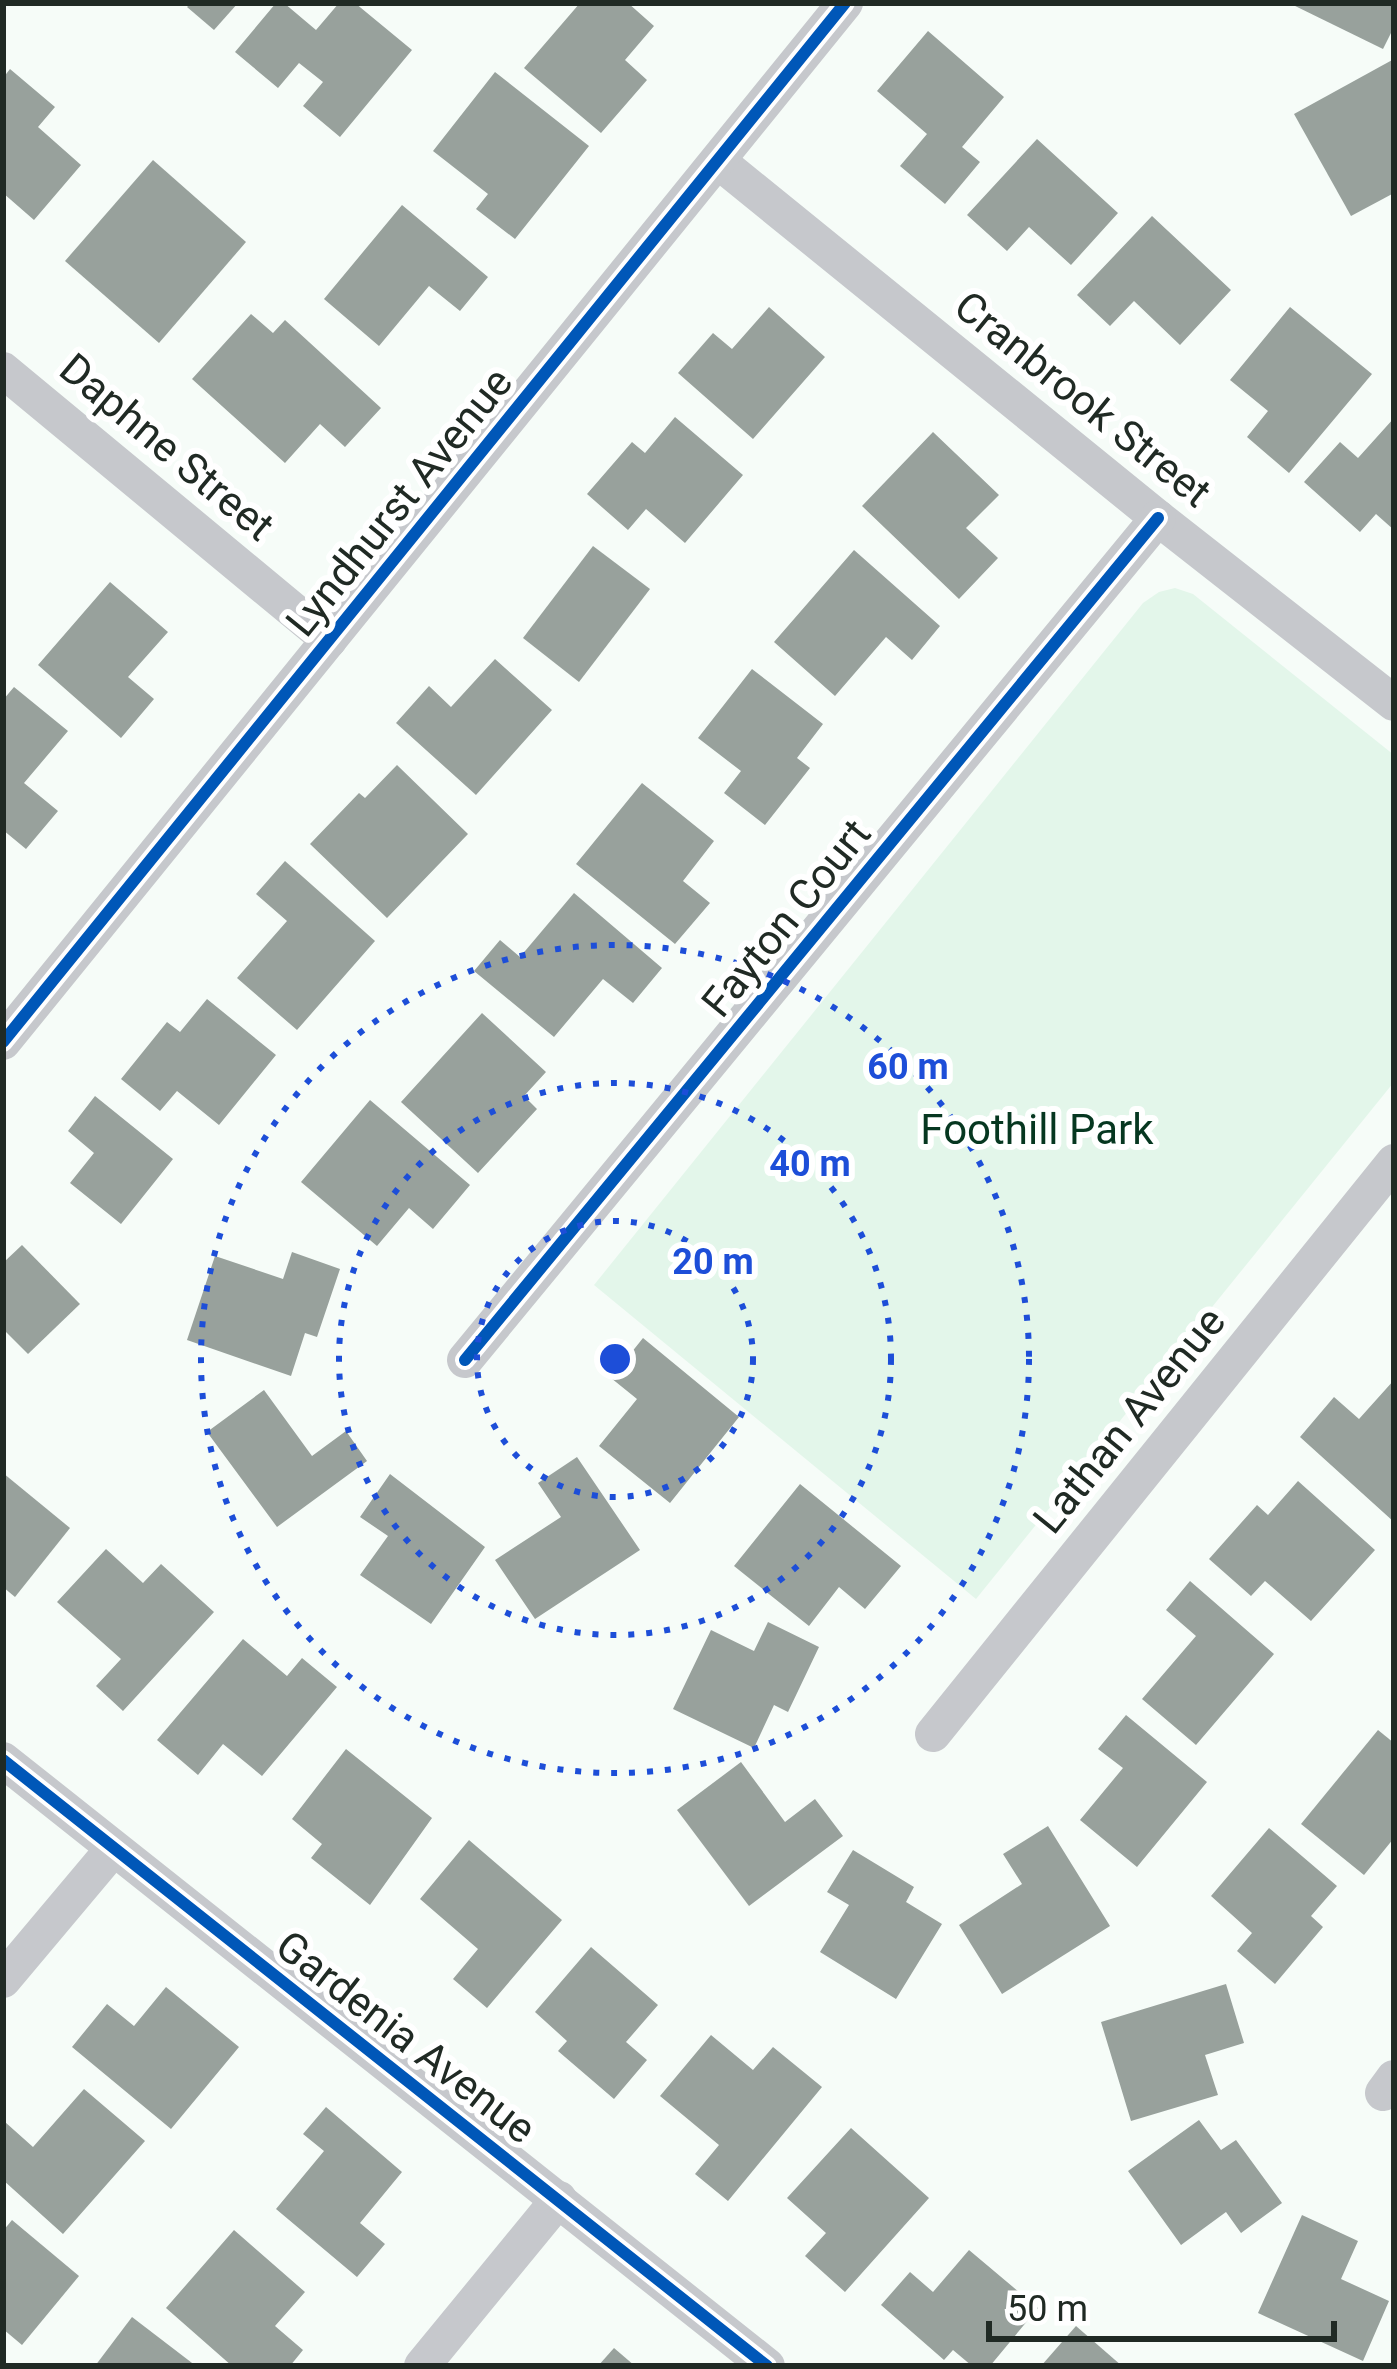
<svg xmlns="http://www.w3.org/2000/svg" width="1397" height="2369" viewBox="0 0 1397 2369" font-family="Roboto,sans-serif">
	<rect width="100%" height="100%" fill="#f6fcf8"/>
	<polygon fill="#e3f6ea" points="1175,588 1193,594 1394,755 1394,1082 976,1599 594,1285 1143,603 1159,592"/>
	<g fill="#98a19c">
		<polygon points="191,3 238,3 214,30 187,7"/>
		<polygon points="276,3 284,3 316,30 339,3 355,3 412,50 340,137 303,106 323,82 299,63 278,88 235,52"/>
		<polygon points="580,3 628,3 654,26 625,60 647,80 601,133 524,68"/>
		<polygon points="1289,3 1394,3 1394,27 1383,49"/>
		<polygon points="928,31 1004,97 962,147 980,162 945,204 900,166 927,134 877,91"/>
		<polygon points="1394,59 1394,193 1351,216 1294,114"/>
		<polygon points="10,69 55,107 38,127 81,165 34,220 3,193 3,78"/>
		<polygon points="495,72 589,146 515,239 476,209 488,194 433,151"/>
		<polygon points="1037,139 1118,213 1071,265 1029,227 1007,251 967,215"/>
		<polygon points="153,160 246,242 159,343 65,261"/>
		<polygon points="402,205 488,277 460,311 429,286 379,346 324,299"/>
		<polygon points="1152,216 1231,290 1180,345 1134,301 1110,326 1077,295"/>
		<polygon points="769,307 825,357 753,439 678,373 713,333 732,349"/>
		<polygon points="1290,307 1372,374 1289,473 1247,437 1268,411 1230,380"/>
		<polygon points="251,314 273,333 285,320 381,408 345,447 320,424 285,463 192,379"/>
		<polygon points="675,417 743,475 685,543 646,509 628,530 587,494 632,442 645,453"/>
		<polygon points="1394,418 1394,530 1376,514 1360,532 1304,482 1340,442 1358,458"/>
		<polygon points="933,432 999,495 966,528 998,558 959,599 862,506"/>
		<polygon points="593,546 650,589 579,682 523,638"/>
		<polygon points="854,550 940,626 912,660 886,637 835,696 774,642"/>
		<polygon points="110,582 168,632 128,677 154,699 121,738 38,665"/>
		<polygon points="495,659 552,710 476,795 396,723 429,686 451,707"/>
		<polygon points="752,669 823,724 797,758 810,768 765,825 724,793 741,771 698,738"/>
		<polygon points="14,687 68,731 24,783 58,811 26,849 3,830 3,700"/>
		<polygon points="397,765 468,834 387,918 310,844 359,793 365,798"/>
		<polygon points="642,783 714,841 683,881 710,903 675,944 576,864"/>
		<polygon points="285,861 375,941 297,1030 237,978 287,921 256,894"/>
		<polygon points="574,893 662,968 633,1003 603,979 554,1037 474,971 500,940 520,957"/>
		<polygon points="207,999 276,1055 219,1125 177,1091 160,1111 121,1079 167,1022 180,1032"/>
		<polygon points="482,1013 546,1072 524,1096 537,1109 478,1173 401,1102"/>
		<polygon points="95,1096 173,1159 121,1224 70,1183 94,1153 68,1131"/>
		<polygon points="370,1100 470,1185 433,1229 409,1208 377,1246 301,1182"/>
		<polygon points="22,1245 80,1304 28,1354 3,1329 3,1263"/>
		<polygon points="292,1252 340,1269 317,1337 305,1333 291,1376 187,1340 215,1256 283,1279"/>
		<polygon points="643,1338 739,1417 670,1503 599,1446 637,1399 611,1378"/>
		<polygon points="1394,1380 1394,1522 1300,1437 1334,1397 1359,1419"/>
		<polygon points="264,1390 312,1456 346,1431 367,1461 277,1527 207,1432"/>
		<polygon points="577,1457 640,1550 535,1619 495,1560 561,1517 538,1483"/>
		<polygon points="3,1473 70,1528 15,1597 3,1587"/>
		<polygon points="390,1474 485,1547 431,1624 360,1575 388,1536 360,1517"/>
		<polygon points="1298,1481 1375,1550 1311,1621 1265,1581 1251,1596 1209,1559 1257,1505 1268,1515"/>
		<polygon points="800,1484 901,1566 865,1609 839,1587 809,1626 734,1566"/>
		<polygon points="106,1549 143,1583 161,1564 214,1612 123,1711 96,1686 121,1659 57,1602"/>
		<polygon points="1190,1581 1274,1654 1196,1745 1142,1699 1196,1636 1166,1610"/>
		<polygon points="768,1622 819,1647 788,1712 774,1705 754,1748 673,1709 711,1630 754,1651"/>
		<polygon points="243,1639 287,1676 302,1658 337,1687 262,1776 223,1744 198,1775 157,1740"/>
		<polygon points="1126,1715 1207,1782 1137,1867 1080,1820 1123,1768 1098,1749"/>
		<polygon points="1378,1730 1394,1743 1394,1838 1364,1875 1301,1824"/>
		<polygon points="346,1749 432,1818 370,1905 311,1858 322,1844 292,1819"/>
		<polygon points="741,1762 785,1822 815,1799 843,1836 749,1906 677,1810"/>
		<polygon points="1048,1826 1110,1926 1002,1994 959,1925 1022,1884 1003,1854"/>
		<polygon points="1269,1828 1337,1886 1311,1916 1323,1927 1275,1984 1237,1951 1252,1933 1211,1896"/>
		<polygon points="469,1840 562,1920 487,2008 453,1979 478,1949 420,1899"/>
		<polygon points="853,1850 914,1887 906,1902 942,1924 896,1999 820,1952 849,1905 827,1892"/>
		<polygon points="591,1947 658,2005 626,2042 647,2060 614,2099 558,2051 567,2041 535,2012"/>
		<polygon points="1226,1984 1244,2043 1205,2055 1218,2095 1131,2121 1101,2022"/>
		<polygon points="166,1987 239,2047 171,2129 72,2047 107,2004 134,2026"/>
		<polygon points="711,2035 753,2070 773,2047 822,2087 728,2201 695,2174 719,2145 660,2096"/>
		<polygon points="84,2089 145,2141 63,2234 3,2180 3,2125 5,2122 33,2147"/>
		<polygon points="326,2107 402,2172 360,2223 385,2244 357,2277 276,2209 324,2151 303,2134"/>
		<polygon points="1199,2120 1221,2150 1236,2140 1282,2203 1241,2233 1226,2212 1181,2245 1128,2171"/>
		<polygon points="851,2128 929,2198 845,2292 805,2256 826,2233 787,2198"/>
		<polygon points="1302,2215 1358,2241 1341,2279 1389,2301 1363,2361 1258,2313"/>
		<polygon points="12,2220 79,2276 22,2345 3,2329 3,2231"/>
		<polygon points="234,2230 305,2292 275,2326 303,2350 290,2366 232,2366 166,2308"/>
		<polygon points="969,2250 1038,2308 990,2366 972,2366 953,2350 944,2360 881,2305 910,2272 933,2292"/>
		<polygon points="132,2317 196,2366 95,2366"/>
		<polygon points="1076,2326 1122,2366 1041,2366"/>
		<polygon points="614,2348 635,2366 598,2366"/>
	</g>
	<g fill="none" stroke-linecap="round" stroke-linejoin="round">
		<g stroke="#c6c8cc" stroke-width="36">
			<polyline points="718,161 1158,518 1394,703"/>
			<polyline points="3,370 329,640"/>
			<polyline points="3,1042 845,3"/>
			<polyline points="465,1360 1158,518"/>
			<polyline points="933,1734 1394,1162"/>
			<polyline points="3,1760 767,2366"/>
			<polyline points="3,1980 113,1849"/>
			<polyline points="1383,2093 1394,2078"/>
			<polyline points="422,2366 559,2199"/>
		</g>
		<defs>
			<g id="cycleway">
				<polyline points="3,1042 845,3"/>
				<polyline points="465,1360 1158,518"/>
				<polyline points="3,1760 767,2366"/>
			</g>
		</defs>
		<use href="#cycleway" stroke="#fff" stroke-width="20"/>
		<use href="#cycleway" stroke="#0057b8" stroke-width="12"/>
	</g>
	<g fill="none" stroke="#1d4ed8" stroke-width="6" stroke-dasharray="6 12">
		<circle cx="615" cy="1359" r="138"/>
		<circle cx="615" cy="1359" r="276"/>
		<circle cx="615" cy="1359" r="414"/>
	</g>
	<g text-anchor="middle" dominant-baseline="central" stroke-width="12" stroke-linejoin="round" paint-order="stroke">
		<g font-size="42" fill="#202a24" stroke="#fff">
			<text transform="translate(1083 399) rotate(39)">Cranbrook Street</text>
			<text transform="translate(167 447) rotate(40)">Daphne Street</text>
			<text transform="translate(399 502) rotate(-51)">Lyndhurst Avenue</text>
			<text transform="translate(786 918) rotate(-51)">Fayton Court</text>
			<text transform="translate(1129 1420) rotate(-51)">Lathan Avenue</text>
			<text transform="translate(406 2037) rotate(38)">Gardenia Avenue</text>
		</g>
		<g font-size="42" fill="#063720" stroke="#fff">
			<text x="1037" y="1129">Foothill Park</text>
		</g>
	</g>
	<circle cx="615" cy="1359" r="18" fill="#1d4ed8" stroke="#fff" stroke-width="6"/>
	<g font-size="36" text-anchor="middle" font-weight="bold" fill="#1d4ed8" stroke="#fff" stroke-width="12" stroke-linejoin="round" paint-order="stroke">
		<text x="908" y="1079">60 m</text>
		<text x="810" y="1176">40 m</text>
		<text x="713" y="1274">20 m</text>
	</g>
	<rect width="1397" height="2369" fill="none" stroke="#202a24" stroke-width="12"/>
	<path d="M989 2321v18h345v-18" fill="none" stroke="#202a24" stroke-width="6"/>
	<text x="1007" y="2321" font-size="36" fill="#202a24" stroke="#ffffff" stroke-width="9" paint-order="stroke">50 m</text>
</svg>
